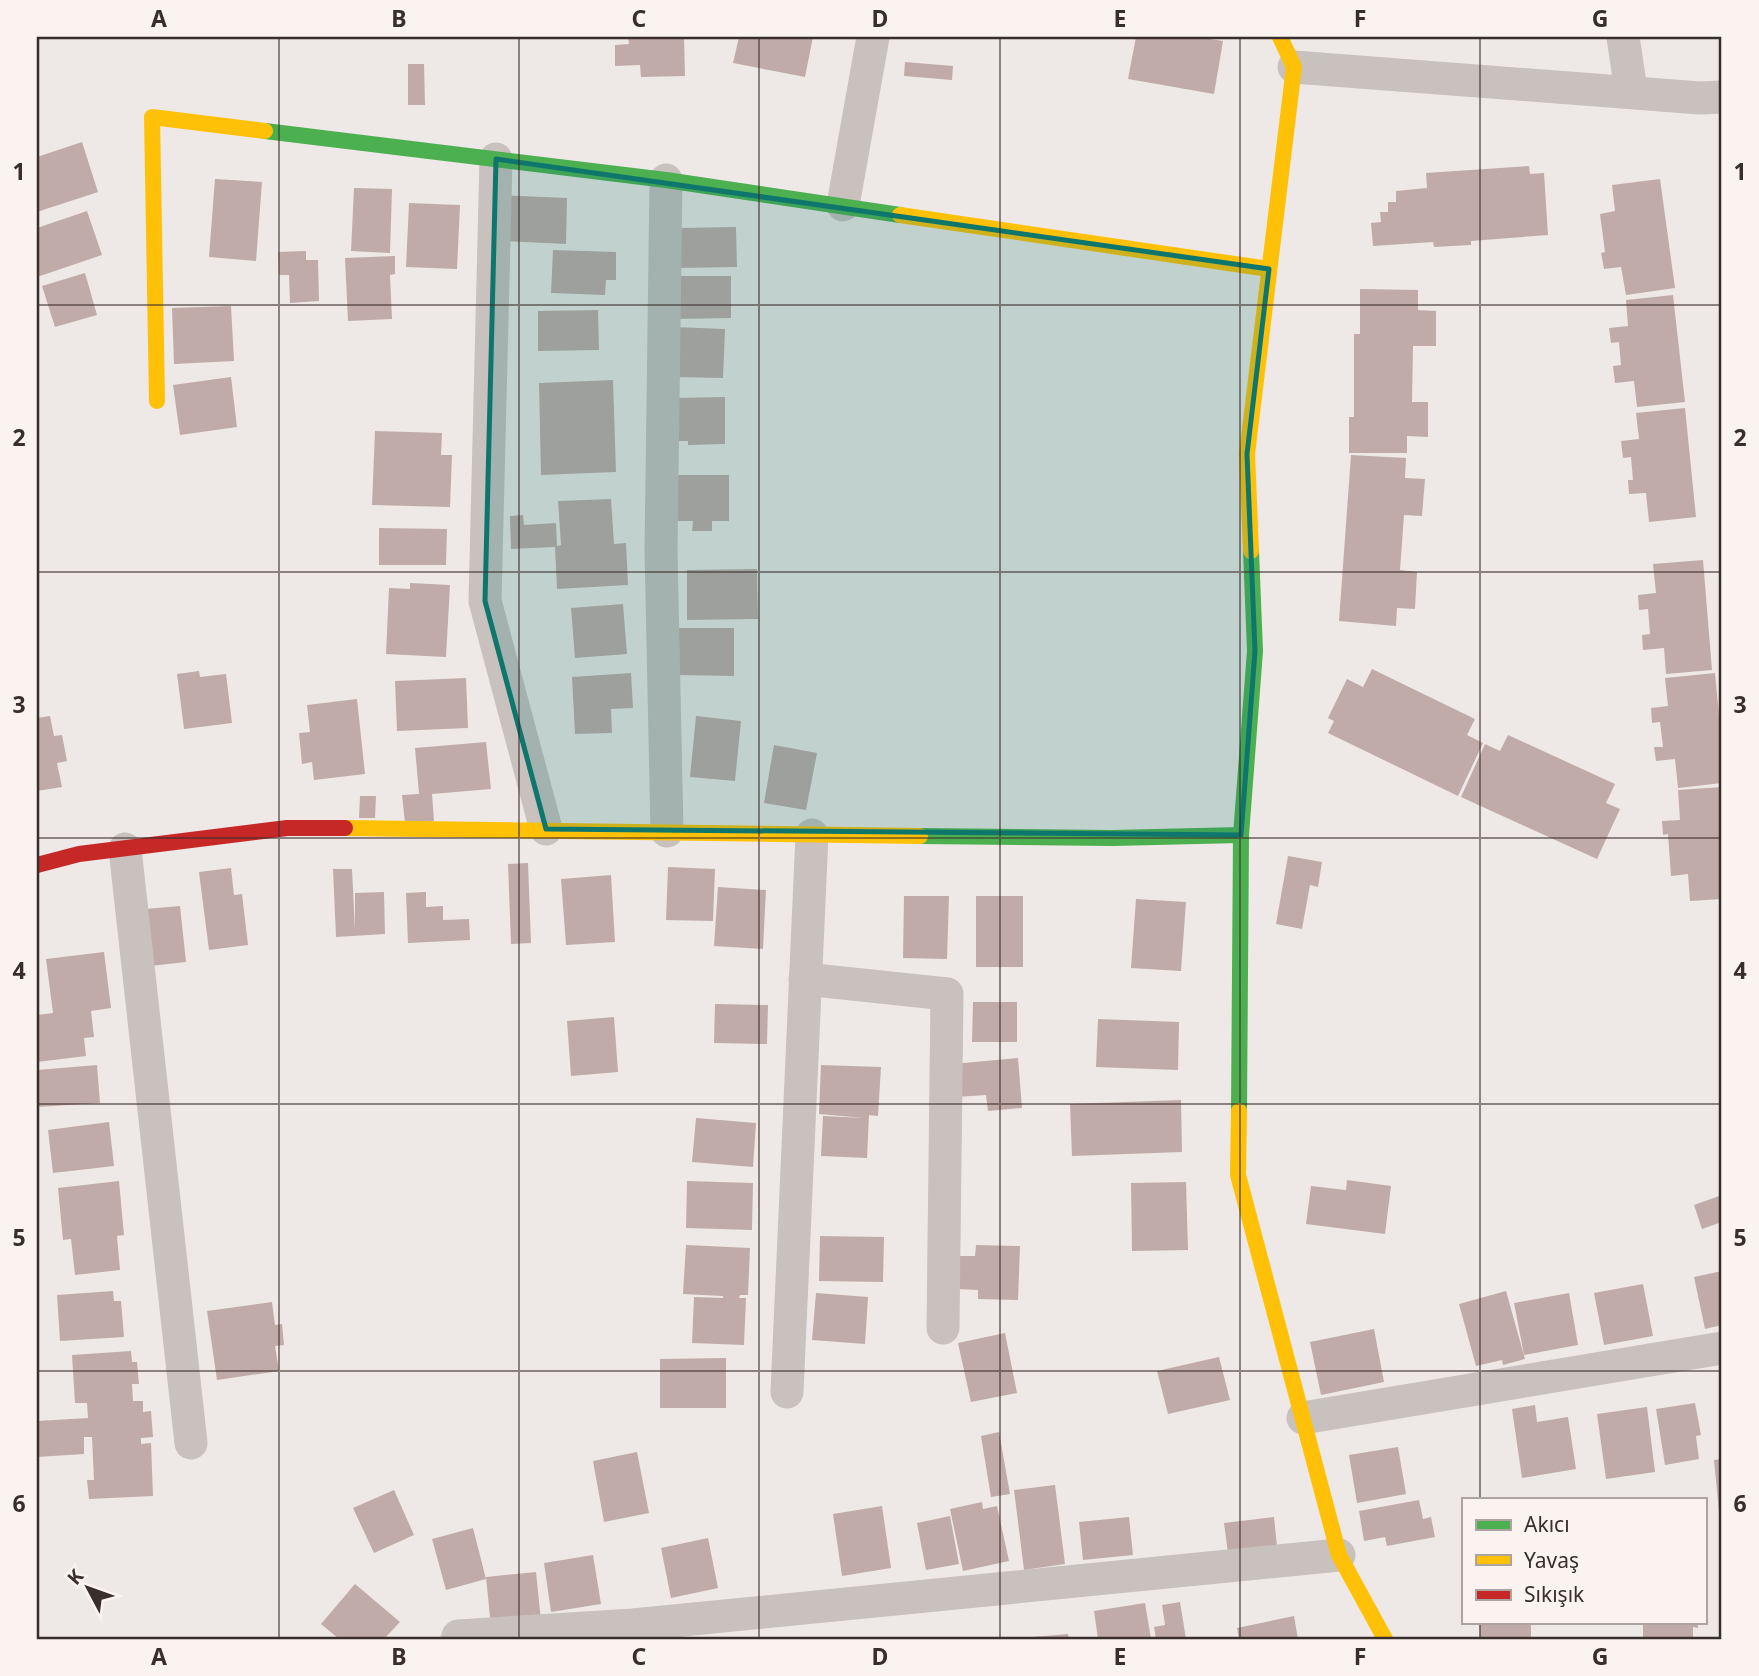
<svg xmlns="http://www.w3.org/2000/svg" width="1759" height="1676" viewBox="0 0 1759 1676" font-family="'Noto Sans',sans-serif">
	<rect width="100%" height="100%" fill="#eee9e6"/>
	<g fill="#c1aba9">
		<polygon points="628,37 684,37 685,76 641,77 640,65 615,66 615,45 629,44"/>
		<polygon points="739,37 813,37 805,77 733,63"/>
		<polygon points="1136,37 1197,37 1223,41 1214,94 1128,79"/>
		<polygon points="905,62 953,66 952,80 904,76"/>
		<polygon points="408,64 424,64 425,105 408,105"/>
		<polygon points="82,142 98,192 37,212 37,157"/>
		<polygon points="1529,166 1530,174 1544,173 1548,235 1471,241 1471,245 1434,247 1433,242 1373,246 1371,223 1381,222 1380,212 1388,212 1388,202 1396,202 1396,191 1427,188 1426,173"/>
		<polygon points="215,179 262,182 256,261 209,257"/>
		<polygon points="1660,179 1675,288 1626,295 1621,267 1604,269 1601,253 1605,252 1600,214 1615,211 1612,185"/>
		<polygon points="354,188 392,189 390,253 351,251"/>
		<polygon points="498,195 567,198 566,244 503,241"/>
		<polygon points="409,203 460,205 457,269 406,267"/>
		<polygon points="87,211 102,255 37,277 37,228"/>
		<polygon points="736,227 737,267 678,268 677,228"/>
		<polygon points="553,250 616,252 616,280 606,280 605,295 551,293"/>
		<polygon points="306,251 306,260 318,260 319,301 290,303 289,275 279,275 278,252"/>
		<polygon points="395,256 395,274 390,275 392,319 348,321 345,258"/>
		<polygon points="85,273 97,315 55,327 42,286"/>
		<polygon points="680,276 731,276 731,318 674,319"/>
		<polygon points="1360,289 1418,290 1418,310 1436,311 1436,346 1413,346 1412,402 1428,402 1428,437 1407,436 1407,453 1349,453 1349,417 1354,417 1354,334 1360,334"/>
		<polygon points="1673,295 1685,402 1637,407 1634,381 1615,383 1613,366 1621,365 1619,342 1611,343 1609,328 1628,326 1626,300"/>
		<polygon points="231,306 234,361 174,364 172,308"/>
		<polygon points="598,310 599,350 538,351 538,311"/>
		<polygon points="674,327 725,329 723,378 672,377"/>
		<polygon points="231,377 237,427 180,435 173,385"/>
		<polygon points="613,380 616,472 541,475 539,383"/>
		<polygon points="725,397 725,444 688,445 688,441 674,441 674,398"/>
		<polygon points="1685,408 1696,517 1649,522 1646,493 1629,494 1628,480 1633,480 1631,457 1623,458 1621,441 1639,439 1636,413"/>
		<polygon points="375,431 442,433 441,455 452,455 450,507 372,505"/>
		<polygon points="1351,455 1406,458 1405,478 1425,479 1422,516 1404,515 1400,570 1417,572 1415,609 1397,608 1396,626 1339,621"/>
		<polygon points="676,475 729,475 729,521 712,521 712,531 692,531 693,521 676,521"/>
		<polygon points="611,499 614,544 626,543 628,585 557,589 555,547 511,549 510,516 523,515 524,525 556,523 557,546 561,545 558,501"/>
		<polygon points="379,528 447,529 446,565 379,565"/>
		<polygon points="1703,560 1712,670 1666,674 1664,648 1643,650 1642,635 1650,634 1648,609 1639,610 1638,595 1656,593 1653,564"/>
		<polygon points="757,569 758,619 687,620 687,570"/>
		<polygon points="410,583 450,585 446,657 386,654 389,588 410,589"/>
		<polygon points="623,604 627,654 575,658 571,608"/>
		<polygon points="676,628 734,628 734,676 676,675"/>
		<polygon points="1372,669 1475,719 1467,735 1483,743 1458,796 1328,733 1334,721 1328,718 1347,679 1363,687"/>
		<polygon points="199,671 200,677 226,674 232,723 184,729 177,674"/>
		<polygon points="631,673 633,708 611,709 612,733 575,734 572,677"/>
		<polygon points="1715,673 1722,747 1722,783 1678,788 1675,759 1656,761 1654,747 1663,747 1660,722 1652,723 1651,708 1668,706 1665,678"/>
		<polygon points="466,678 468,728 397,731 395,681"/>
		<polygon points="357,699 365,774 314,780 312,762 302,764 299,733 310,732 307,705"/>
		<polygon points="50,716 54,736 62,735 67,761 57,763 62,787 37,791 37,718"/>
		<polygon points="696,716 741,721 735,781 690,777"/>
		<polygon points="1508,735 1615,784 1606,803 1620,809 1597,859 1461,797 1485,744 1500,751"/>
		<polygon points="486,742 491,789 432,794 434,821 405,823 402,795 419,794 415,748"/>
		<polygon points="774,745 817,753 806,810 764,803"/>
		<polygon points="1722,787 1722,899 1690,901 1688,874 1671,876 1668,834 1663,835 1662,821 1680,820 1678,790"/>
		<polygon points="360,796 376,796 375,818 359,818"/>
		<polygon points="1288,856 1322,862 1318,887 1310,885 1302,929 1276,924"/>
		<polygon points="528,863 531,943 511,944 508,864"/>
		<polygon points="668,867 715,869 713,921 666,920"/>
		<polygon points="231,868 234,895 242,894 248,945 209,950 199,872"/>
		<polygon points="333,869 352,869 355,930 355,893 384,892 385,934 336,937"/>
		<polygon points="611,875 615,942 566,945 561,879"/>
		<polygon points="718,887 766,890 763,949 714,946"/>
		<polygon points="426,892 426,907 443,906 443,920 469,919 470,940 408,943 406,893"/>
		<polygon points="904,896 949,896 947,959 903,958"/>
		<rect x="976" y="896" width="47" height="71"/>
		<polygon points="1136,899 1186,902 1181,971 1131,968"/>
		<polygon points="180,906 186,962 150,966 145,909"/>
		<polygon points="104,952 111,1008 91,1011 94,1037 84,1038 86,1056 37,1062 37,1015 53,1013 46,959"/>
		<polygon points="973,1002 1017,1002 1017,1042 972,1042"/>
		<polygon points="715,1004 768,1005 767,1044 714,1043"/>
		<polygon points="614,1017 618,1072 571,1076 567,1021"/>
		<polygon points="1098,1019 1179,1022 1178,1070 1096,1067"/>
		<polygon points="1018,1058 1022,1108 988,1111 986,1095 956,1097 953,1064"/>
		<polygon points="97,1065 100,1103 37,1107 37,1070"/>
		<polygon points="821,1065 881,1067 878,1116 869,1115 867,1158 821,1156 823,1116 864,1118 819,1114"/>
		<polygon points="1181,1100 1182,1152 1072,1156 1070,1104"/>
		<polygon points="696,1118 756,1123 753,1167 692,1162"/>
		<polygon points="109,1122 114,1166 53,1173 48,1130"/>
		<polygon points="1347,1180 1391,1186 1385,1234 1306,1224 1311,1186 1346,1190"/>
		<polygon points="119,1181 124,1235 117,1236 120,1270 75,1275 71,1239 63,1240 58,1188"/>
		<polygon points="687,1181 753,1183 752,1230 686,1228"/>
		<polygon points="1186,1182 1188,1250 1132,1251 1131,1183"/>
		<polygon points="1722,1195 1722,1222 1702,1229 1694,1205"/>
		<polygon points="820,1236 884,1237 883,1282 819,1281"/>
		<polygon points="686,1245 750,1248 748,1295 740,1295 739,1298 746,1298 744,1345 692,1343 694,1297 723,1298 723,1296 683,1294"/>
		<polygon points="976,1245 1020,1246 1018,1300 978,1299 978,1290 958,1289 959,1256 975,1256"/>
		<polygon points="1722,1271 1722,1325 1705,1329 1694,1277"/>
		<polygon points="1643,1284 1653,1336 1604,1345 1594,1293"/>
		<polygon points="113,1291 114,1301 121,1301 124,1337 60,1341 57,1295"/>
		<polygon points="1506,1291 1525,1359 1503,1365 1502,1360 1476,1366 1459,1304"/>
		<polygon points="816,1293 868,1297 865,1344 812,1340"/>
		<polygon points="1569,1293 1578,1345 1524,1355 1514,1303"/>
		<polygon points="272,1302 275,1325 282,1324 284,1345 275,1346 279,1371 217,1380 207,1311"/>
		<polygon points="1374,1329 1384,1382 1321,1395 1310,1342"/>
		<polygon points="1005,1333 1017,1393 971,1402 958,1343"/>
		<polygon points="131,1351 132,1362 137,1362 139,1384 132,1384 133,1401 143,1401 143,1412 151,1411 153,1437 141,1438 141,1444 151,1443 153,1496 89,1499 87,1480 94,1480 92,1437 84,1437 84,1454 37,1457 37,1421 88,1418 87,1403 75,1403 72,1355"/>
		<polygon points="1219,1357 1230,1400 1168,1414 1157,1371"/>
		<polygon points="726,1358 726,1408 660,1408 660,1359"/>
		<polygon points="1695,1403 1701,1435 1696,1436 1699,1459 1665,1465 1656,1409"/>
		<polygon points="1535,1405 1537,1422 1568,1417 1576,1469 1522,1478 1512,1409"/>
		<polygon points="1647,1407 1655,1472 1606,1479 1597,1414"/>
		<polygon points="999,1432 1010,1494 991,1497 981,1436"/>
		<polygon points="1398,1447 1406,1494 1357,1503 1349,1455"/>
		<polygon points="637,1452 649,1513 604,1522 593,1461"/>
		<polygon points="1722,1459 1722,1522 1720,1522 1714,1460"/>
		<polygon points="1055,1485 1065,1564 1024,1570 1014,1490"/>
		<polygon points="394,1490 414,1535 374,1553 353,1508"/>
		<polygon points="1419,1500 1423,1519 1431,1517 1435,1537 1387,1546 1385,1537 1364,1541 1359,1511"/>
		<polygon points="982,1502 983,1509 997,1506 1009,1561 963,1571 950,1509"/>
		<polygon points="882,1506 891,1568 842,1576 833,1514"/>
		<polygon points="950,1516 959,1564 926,1570 917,1523"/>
		<polygon points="1129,1517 1133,1555 1083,1560 1079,1522"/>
		<polygon points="1274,1517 1278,1556 1229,1561 1224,1523"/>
		<polygon points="473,1528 486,1579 446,1590 432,1539"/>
		<polygon points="708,1538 718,1588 671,1598 661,1548"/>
		<polygon points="593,1555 601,1604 551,1612 544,1563"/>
		<polygon points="536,1572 541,1621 491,1627 486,1577"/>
		<polygon points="355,1584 400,1622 384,1639 339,1639 321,1624"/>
		<polygon points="1180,1602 1186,1639 1156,1639 1154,1627 1165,1625 1162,1605"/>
		<polygon points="1145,1603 1151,1639 1098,1639 1094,1611"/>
		<polygon points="1294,1616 1298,1639 1239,1639 1237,1628"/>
		<polygon points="1479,1622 1531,1622 1531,1639 1480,1639"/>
		<polygon points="1643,1622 1698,1622 1698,1628 1693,1627 1693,1639 1643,1639"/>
		<polygon points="1068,1634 1069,1639 1032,1639 1032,1637"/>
	</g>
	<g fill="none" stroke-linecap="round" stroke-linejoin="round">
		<g stroke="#c8c1be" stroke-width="33">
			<polyline points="1623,37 1631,91"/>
			<polyline points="1294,67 1700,98 1722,97"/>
			<polyline points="496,159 485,601 546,829"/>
			<polyline points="666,180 661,551 667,831"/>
			<polyline points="843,205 873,37"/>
			<polyline points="125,849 191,1443"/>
			<polyline points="805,979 947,994 943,1328"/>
			<polyline points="787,1392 812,835"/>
			<polyline points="1303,1418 1722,1348"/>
			<polyline points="457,1639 458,1636 633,1625 1339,1555"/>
		</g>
		<g stroke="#4caf50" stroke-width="16">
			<polyline points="265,131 666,180 900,215"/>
			<polyline points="920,836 1112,838 1241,835"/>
			<polyline points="1239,1111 1241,835 1255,651 1251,551"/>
		</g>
		<g stroke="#ffc107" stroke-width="16">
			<polyline points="900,215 1269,269"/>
			<polyline points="157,401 152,117 265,131"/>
			<polyline points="1251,551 1247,454 1294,67 1280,37"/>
			<polyline points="345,828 920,836"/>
			<polyline points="1239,1111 1238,1175 1339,1555 1385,1639"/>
		</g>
		<polyline stroke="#c62828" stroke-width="16" points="37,865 79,854 287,828 345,828"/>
	</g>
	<path fill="#0f766e" fill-opacity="0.2" stroke="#0f766e" stroke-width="5" stroke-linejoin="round" d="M496,159L1269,269L1247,454L1255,651L1241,835L546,829L485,601Z"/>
	<path fill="none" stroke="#3a2e2c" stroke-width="2" stroke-opacity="0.55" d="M279,37V1639M519,37V1639M759,37V1639M1000,37V1639M1240,37V1639M1480,37V1499M37,305H1722M37,572H1722M37,838H1722M37,1104H1722M37,1371H1722M1480,1622V1639"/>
	<rect width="1759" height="1676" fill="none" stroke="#faf3ef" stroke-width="77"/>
	<rect x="1462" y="1498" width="245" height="126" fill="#faf3ef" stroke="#ada4a1" stroke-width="2"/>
	<rect x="1476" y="1520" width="35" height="10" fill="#4caf50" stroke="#ada4a1" stroke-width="2"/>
	<text x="1524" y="1532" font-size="21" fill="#3a2e2c">Akıcı</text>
	<rect x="1476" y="1555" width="35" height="10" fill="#ffc107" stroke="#ada4a1" stroke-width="2"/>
	<text x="1524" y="1568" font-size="21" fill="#3a2e2c">Yavaş</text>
	<rect x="1476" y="1590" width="35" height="10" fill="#c62828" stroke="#ada4a1" stroke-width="2"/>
	<text x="1524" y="1602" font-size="21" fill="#3a2e2c">Sıkışık</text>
	<g transform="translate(88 1588) rotate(311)" stroke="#faf3ef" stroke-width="5" paint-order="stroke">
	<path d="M0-5L12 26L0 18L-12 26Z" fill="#3a2e2c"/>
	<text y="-10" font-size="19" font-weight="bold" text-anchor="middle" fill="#3a2e2c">K</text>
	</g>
	<rect x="38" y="38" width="1682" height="1600" fill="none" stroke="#3a2e2c" stroke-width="2.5"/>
	<g font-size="23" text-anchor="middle" font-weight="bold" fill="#3a2e2c">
		<text x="159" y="27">A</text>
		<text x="399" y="27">B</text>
		<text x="639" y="27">C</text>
		<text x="880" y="27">D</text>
		<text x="1120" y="27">E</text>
		<text x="1360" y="27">F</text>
		<text x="1600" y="27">G</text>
		<text x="19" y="180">1</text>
		<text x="1740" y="180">1</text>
		<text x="19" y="446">2</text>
		<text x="1740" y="446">2</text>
		<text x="19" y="713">3</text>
		<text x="1740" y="713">3</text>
		<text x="19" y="979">4</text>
		<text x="1740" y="979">4</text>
		<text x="19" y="1246">5</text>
		<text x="1740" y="1246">5</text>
		<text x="19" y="1512">6</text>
		<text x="1740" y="1512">6</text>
		<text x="159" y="1665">A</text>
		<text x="399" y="1665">B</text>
		<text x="639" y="1665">C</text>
		<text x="880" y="1665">D</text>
		<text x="1120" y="1665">E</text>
		<text x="1360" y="1665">F</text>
		<text x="1600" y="1665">G</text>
	</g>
</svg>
